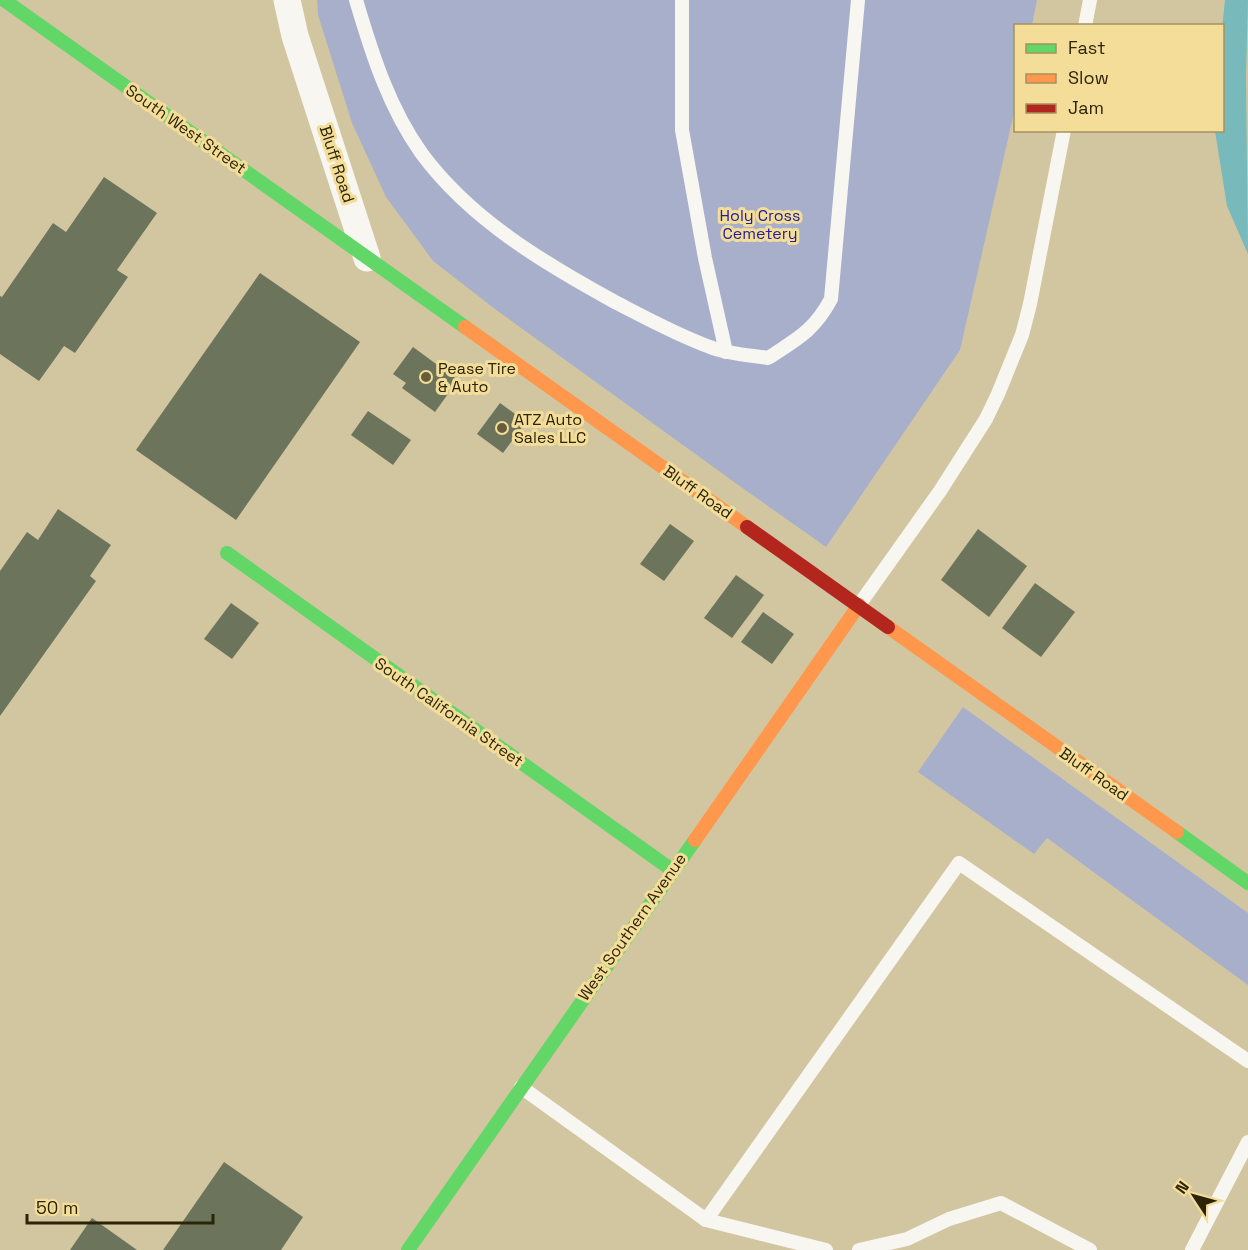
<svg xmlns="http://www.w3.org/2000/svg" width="1248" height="1250" viewBox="0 0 1248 1250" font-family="'Space Grotesk',sans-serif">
	<rect width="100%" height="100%" fill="#d2c6a1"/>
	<g fill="#a8afcb">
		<polygon points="317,0 1037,0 1032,25 1016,26 1015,108 960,350 826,547 741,487 495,309 433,261 386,197 352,123 318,15"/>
		<polygon points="963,707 1248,913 1248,985 1047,838 1034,854 918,772"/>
	</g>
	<polygon fill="#78b9bb" points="1225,0 1248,0 1246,77 1248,254 1227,206 1215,131 1222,130 1222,29"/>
	<g fill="#6c755c">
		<polygon points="104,177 157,213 117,270 128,277 75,353 64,346 39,381 0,354 0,296 2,297 53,223 66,232"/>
		<polygon points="260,273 360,342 236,520 136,450"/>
		<polygon points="413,347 458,380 435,412 402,388 406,383 393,374"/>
		<polygon points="500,403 526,422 503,453 477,434"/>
		<polygon points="368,411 411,440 393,465 351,435"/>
		<polygon points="58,509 111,545 90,576 96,581 0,716 0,571 27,532 38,540"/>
		<polygon points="670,524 694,541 664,581 640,564"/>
		<polygon points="978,529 1027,566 989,617 941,580"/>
		<polygon points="736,575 764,595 732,638 704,618"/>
		<polygon points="1035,583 1075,612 1041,657 1002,628"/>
		<polygon points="231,603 259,623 232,659 204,639"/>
		<polygon points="763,612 794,634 772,664 741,642"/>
		<polygon points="224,1162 303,1217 281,1250 163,1250"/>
		<polygon points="92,1218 137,1250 70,1250"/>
	</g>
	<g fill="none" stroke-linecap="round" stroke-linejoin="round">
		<g stroke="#f8f6f1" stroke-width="14">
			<path d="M356,0C372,54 389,108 422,154C471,220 544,263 615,302C646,318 677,335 710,347C728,354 748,355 768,358C797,339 814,331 831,299L858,0"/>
			<polyline points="682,0 682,130 705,258 726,352"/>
			<polyline points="1085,26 1090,0"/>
			<polyline points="859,605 940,491 986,419 998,394 1022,335 1030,304 1064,130"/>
			<polyline points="521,1087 706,1220 826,1250"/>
			<polyline points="706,1220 959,863 1248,1061"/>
			<polyline points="859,1250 907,1239 949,1219 1001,1203 1090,1250"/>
			<polyline points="1192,1250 1248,1142"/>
		</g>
		<polyline stroke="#f8f6f1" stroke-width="27" points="287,0 295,36 367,258"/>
		<g stroke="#63d668" stroke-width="14">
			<polyline points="4,0 465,327"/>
			<polyline points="227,553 672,870"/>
			<polyline points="1177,832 1248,883"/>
			<polyline points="408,1250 695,840"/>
		</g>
		<g stroke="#ff974d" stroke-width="14">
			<polyline points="465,327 747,527"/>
			<polyline points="888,627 1177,832"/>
			<polyline points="695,840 859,605"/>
		</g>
		<polyline stroke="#b3261e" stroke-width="14" points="747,527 888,627"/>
	</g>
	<g fill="#665d3d" stroke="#f4dd99" stroke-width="2">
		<circle cx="426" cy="377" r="6"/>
		<circle cx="502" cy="428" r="6"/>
	</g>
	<g text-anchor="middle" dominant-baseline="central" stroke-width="6" stroke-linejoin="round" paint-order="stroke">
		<g font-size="16" fill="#2c2407" stroke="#f4dd99">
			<text transform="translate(186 129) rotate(35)">South West Street</text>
			<text transform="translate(337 164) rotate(72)">Bluff Road</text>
			<text transform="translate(698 492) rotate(35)">Bluff Road</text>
			<text transform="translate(449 712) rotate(35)">South California Street</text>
			<text transform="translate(1094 774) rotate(35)">Bluff Road</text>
			<text transform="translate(632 927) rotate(-55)">West Southern Avenue</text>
		</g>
		<g font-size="16" fill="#212099" stroke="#f4dd99">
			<text x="760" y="215">Holy Cross<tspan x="760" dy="18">Cemetery</tspan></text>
		</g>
		<g font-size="16" fill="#2c2407" stroke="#f4dd99" text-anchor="start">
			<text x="438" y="368">Pease Tire<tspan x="438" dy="18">&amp; Auto</tspan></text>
			<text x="514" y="419">ATZ Auto<tspan x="514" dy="18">Sales LLC</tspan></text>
		</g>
	</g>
	<rect x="1014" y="24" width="210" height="108" fill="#f4dd99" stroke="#a4935f" stroke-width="1.5"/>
	<rect x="1026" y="44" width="30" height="9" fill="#63d668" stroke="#a4935f" stroke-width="1.5"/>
	<text x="1068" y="54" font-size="18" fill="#2c2407">Fast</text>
	<rect x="1026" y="74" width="30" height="9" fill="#ff974d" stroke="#a4935f" stroke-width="1.5"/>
	<text x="1068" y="84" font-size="18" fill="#2c2407">Slow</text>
	<rect x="1026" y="104" width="30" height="9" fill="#b3261e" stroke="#a4935f" stroke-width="1.5"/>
	<text x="1068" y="114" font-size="18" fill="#2c2407">Jam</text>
	<g transform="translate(1194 1196) rotate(306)" stroke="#f4dd99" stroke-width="4.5" paint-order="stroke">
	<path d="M0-4.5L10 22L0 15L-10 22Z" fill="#2c2407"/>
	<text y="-9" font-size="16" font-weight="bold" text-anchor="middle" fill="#2c2407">N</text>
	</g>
	<path d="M27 1214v9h186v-9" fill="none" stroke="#2c2407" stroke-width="3"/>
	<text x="36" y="1214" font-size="18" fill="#2c2407" stroke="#f4dd99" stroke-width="4.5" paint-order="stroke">50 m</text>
</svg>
